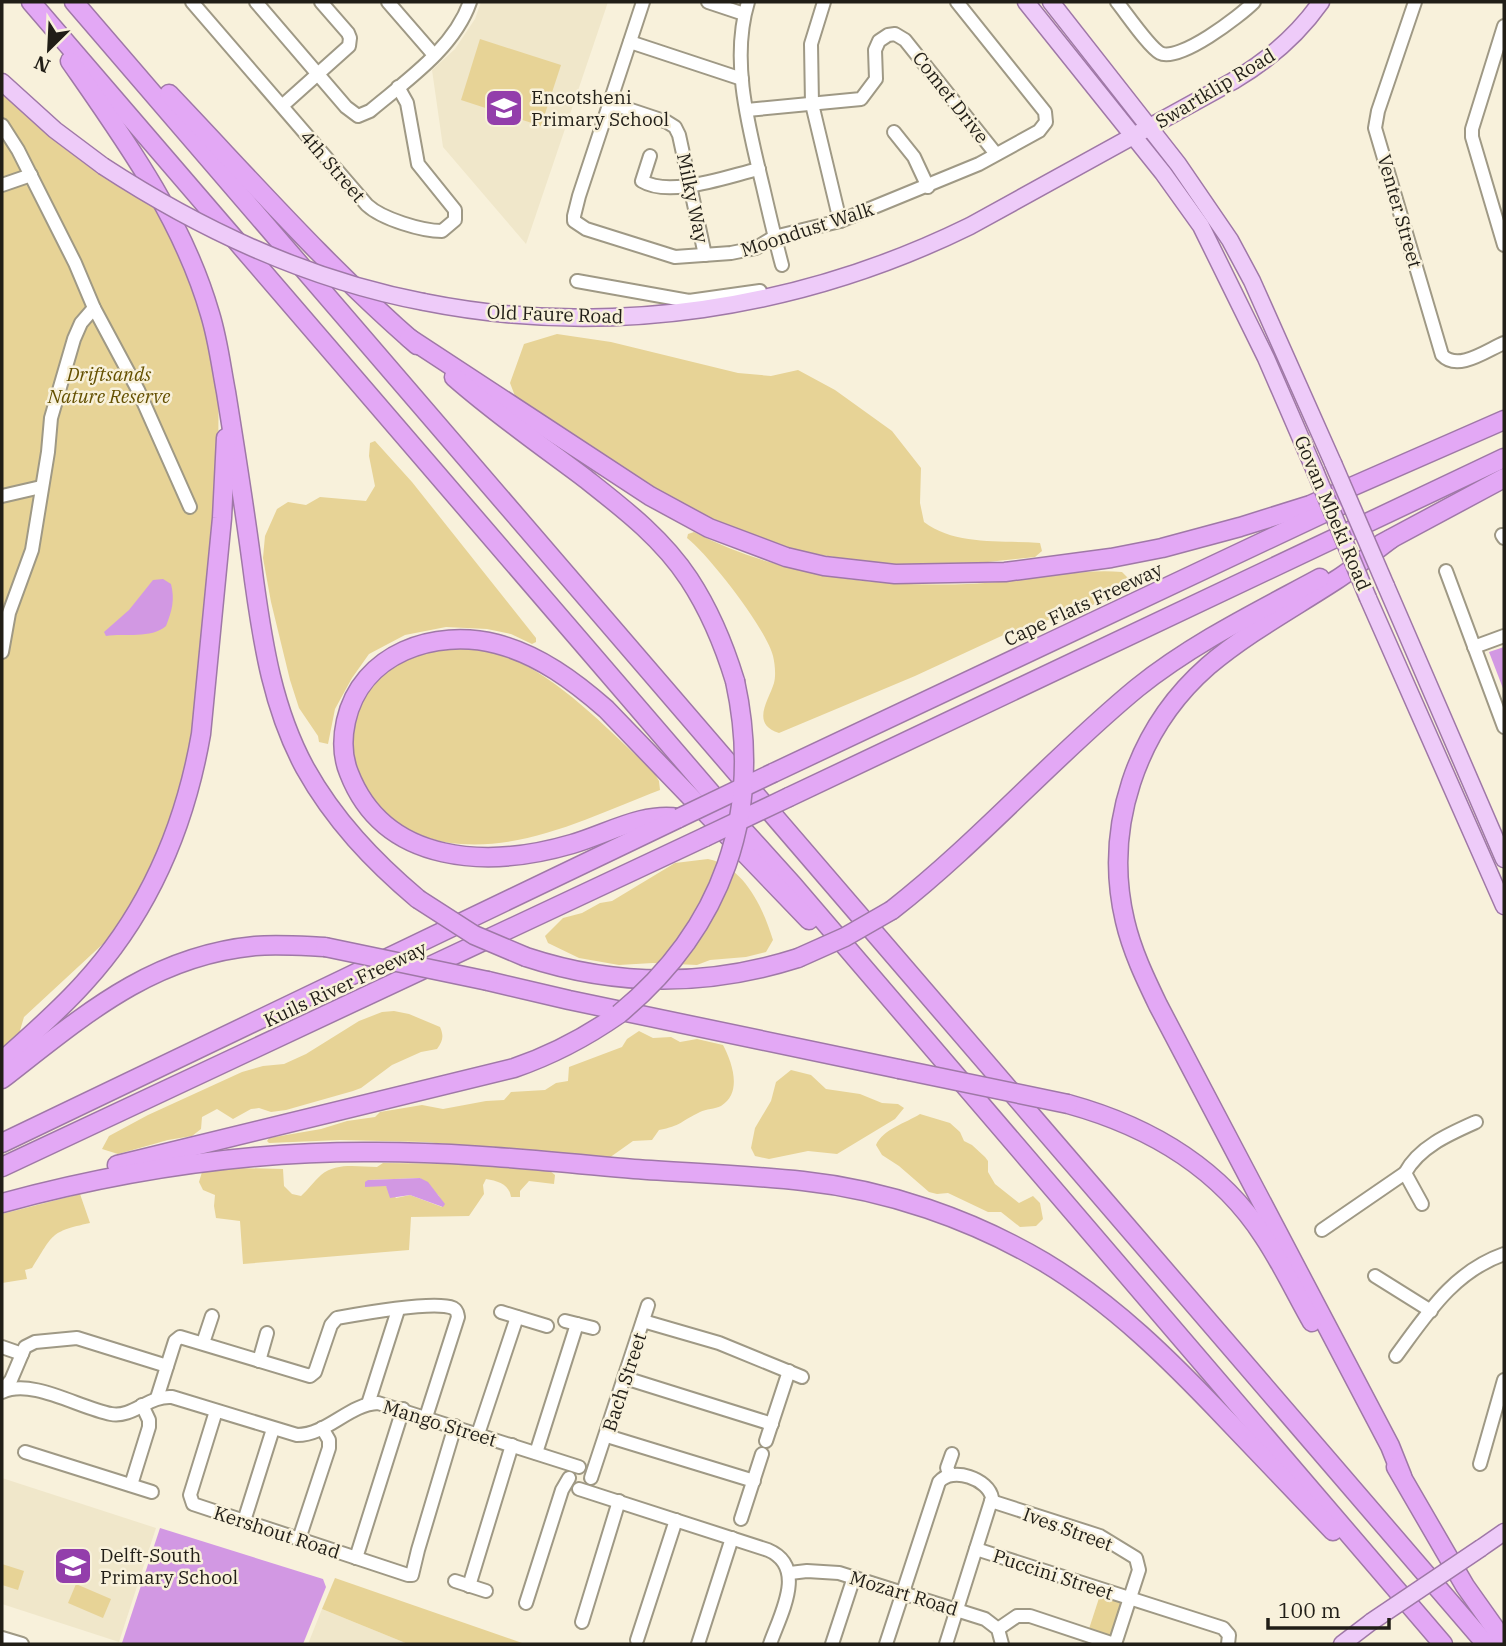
<svg xmlns="http://www.w3.org/2000/svg" width="1506" height="1646" viewBox="0 0 1506 1646" font-family="'IBM Plex Serif',serif">
	<rect width="100%" height="100%" fill="#f8f1db"/>
	<g fill="#f0e7ca">
		<polygon points="481,2 608,2 526,244 443,147 432,70 455,49 475,19"/>
		<polygon points="2,1478 156,1528 119,1642 2,1604"/>
		<polygon points="322,1609 408,1644 308,1644"/>
	</g>
	<g fill="#e7d396" fill-rule="evenodd">
		<polygon points="480,39 561,65 541,126 461,100"/>
		<polygon points="2,89 17,103 140,181 194,270 219,351 218,476 191,751 146,904 24,1017 19,1034 2,1048"/>
		<path d="M557,334L611,342L738,373L771,376L798,370L835,390L892,431L921,468L920,503L924,522C956,546 1001,540 1040,543L1042,551L1035,557L960,565H885L790,550L715,524L662,494L515,396L510,383L524,344Z"/>
		<polygon points="375,441 412,482 536,638 536,642 532,644 511,634 487,629 446,627 405,635 369,654 352,678 335,709 328,744 319,742 318,736 299,708 290,680 271,602 263,558 265,536 277,509 288,502 306,505 320,497 366,501 375,486 369,456 370,443"/>
		<path d="M694,532C790,582 905,591 1011,581C1049,577 1084,569 1122,572L1128,578L1126,589L1113,597L1077,611L1010,632L915,676L779,733C750,724 769,700 774,683C776,676 775,664 773,656C767,630 709,555 687,538L688,534Z"/>
		<path d="M452,646C462,647 474,647 484,649C551,666 604,727 653,771L659,781L660,790C597,814 530,849 461,844C430,843 391,825 372,800C368,795 365,788 362,782C359,776 353,769 351,763C343,734 364,687 387,668C405,653 430,651 452,646Z"/>
		<path d="M708,859C745,867 763,908 773,940L766,952L746,957L710,960L697,965L653,963L619,965L579,958L548,943L545,936L563,918L582,913L600,903L612,901L675,863Z"/>
		<path d="M394,1011L409,1014L440,1027C444,1036 443,1041 437,1049L421,1052L392,1065L361,1088L353,1091L286,1110L271,1112L259,1108L251,1109L233,1119L217,1109L202,1117L201,1129L192,1136L168,1140L118,1154L102,1149L109,1136L148,1115L242,1072L263,1066L284,1064L306,1054L359,1021L382,1012Z"/>
		<path d="M639,1031L653,1038L671,1037L680,1042L697,1039L723,1045C732,1062 743,1093 721,1106C715,1109 706,1109 700,1112C681,1121 681,1126 659,1130L652,1140L633,1141L609,1158L425,1142L340,1140L269,1143L267,1141L269,1138L321,1129L347,1121L375,1117L380,1112L422,1105L443,1109L486,1101L504,1100L511,1092L545,1090L556,1083L568,1081L569,1067L622,1047L627,1039Z"/>
		<polygon points="791,1070 811,1075 826,1089 860,1094 882,1103 898,1104 904,1108 895,1119 837,1154 808,1151 769,1159 755,1156 751,1148 755,1128 771,1101 776,1082"/>
		<path d="M920,1114L950,1123L960,1132L964,1141L972,1145L985,1157L988,1161V1172L995,1184L1019,1203L1033,1196L1040,1203L1043,1219L1036,1226L1020,1227L1001,1212H988L948,1193L937,1194L929,1192L899,1166L882,1155L876,1145C883,1129 906,1123 920,1114Z"/>
		<path d="M383,1163L479,1164L550,1171L555,1175L554,1184L529,1181L520,1191V1197H511C509,1184 498,1181 486,1179L483,1185L484,1194L469,1216L411,1217L409,1250L243,1264L240,1221L216,1218L214,1206L215,1195L203,1190L199,1182L202,1172L237,1168L283,1169L284,1186L292,1194L301,1196C308,1190 314,1181 321,1175C336,1162 359,1167 377,1167ZM420,1178L439,1196L442,1207L410,1195L396,1198L386,1186L368,1180Z"/>
		<path d="M80,1194L90,1223C49,1232 54,1234 32,1268L25,1270L27,1279L2,1283V1214Z"/>
		<polygon points="2,1564 24,1571 18,1590 2,1585"/>
		<polygon points="335,1578 525,1644 408,1644 322,1609"/>
		<polygon points="76,1584 111,1599 103,1618 68,1603"/>
		<polygon points="1101,1592 1124,1602 1110,1638 1088,1632"/>
	</g>
	<g fill="#d298e3">
		<path d="M163,579L171,584C175,600 172,611 166,626C151,639 125,633 106,636L104,632L129,610L153,580Z"/>
		<polygon points="1504,647 1504,691 1489,652"/>
		<polygon points="420,1178 428,1182 445,1204 443,1207 410,1195 390,1198 386,1186 365,1187 365,1182 368,1180"/>
		<polygon points="160,1528 323,1579 326,1587 303,1644 122,1643"/>
	</g>
	<g fill="none" stroke-linecap="round" stroke-linejoin="round">
		<defs>
			<g id="minor">
				<path d="M192,2L367,205C382,219 422,231 442,231L455,220V210L418,164L407,103L398,87"/>
				<path d="M256,2L346,107L358,116L370,111C407,80 454,48 470,2"/>
				<polyline points="388,2 434,55"/>
				<polyline points="643,2 579,196 574,216 574,221 586,229 675,257 731,253 756,248 774,237 840,221 979,164 1039,131 1046,122 1045,112 957,2"/>
				<polyline points="708,2 744,14"/>
				<path d="M748,2C730,61 749,128 763,187C769,213 775,239 782,265"/>
				<polyline points="824,2 811,44 812,104 840,221"/>
				<path d="M1117,2C1126,13 1149,47 1160,53C1179,63 1240,16 1254,2"/>
				<path d="M1415,2L1378,111L1375,128L1442,355C1458,372 1487,350 1504,343"/>
				<polyline points="1504,26 1472,129 1472,137 1504,245"/>
				<polyline points="630,42 742,79"/>
				<polyline points="610,103 667,122 675,127 679,135 705,255"/>
				<polyline points="282,106 349,46 350,38 348,33 321,2"/>
				<polyline points="747,110 861,99 876,79 875,50 879,41 888,35 895,34 905,40 996,154"/>
				<polyline points="2,125 18,150 75,263 94,308 138,390 190,507"/>
				<polyline points="894,132 914,157 928,187"/>
				<path d="M650,156L642,181C670,198 728,176 759,169"/>
				<polyline points="2,185 31,175"/>
				<polyline points="577,281 689,301 760,291"/>
				<polyline points="2,496 41,487"/>
				<polyline points="1502,535 1504,538"/>
				<polyline points="1446,571 1504,727"/>
				<polyline points="1474,647 1504,636"/>
				<polyline points="2,652 9,613 32,550 48,452 51,418 74,339 81,323 94,308"/>
				<path d="M1422,1204L1405,1173C1419,1147 1449,1134 1476,1122"/>
				<polyline points="1322,1230 1405,1173"/>
				<polyline points="1375,1276 1431,1311"/>
				<polyline points="501,1312 547,1326"/>
				<polyline points="565,1321 593,1328"/>
				<polyline points="643,1321 719,1343 802,1377"/>
				<polyline points="203,1343 212,1316"/>
				<polyline points="2,1347 22,1354"/>
				<path d="M1396,1356C1427,1314 1453,1272 1504,1254"/>
				<polyline points="259,1361 267,1333"/>
				<polyline points="625,1378 772,1424"/>
				<polyline points="2,1391 11,1380 25,1347 35,1342 77,1338 167,1366"/>
				<path d="M2,1392C32,1378 79,1408 111,1414C133,1418 149,1395 172,1397L297,1435C327,1435 349,1404 378,1403L579,1467"/>
				<path d="M157,1398L175,1341L180,1337L310,1376L315,1372L331,1325L337,1318C359,1314 434,1300 453,1308C458,1311 457,1313 458,1317L426,1417"/>
				<polyline points="368,1404 398,1310"/>
				<polyline points="216,1411 190,1495 193,1504 408,1575 412,1575 418,1550 455,1426"/>
				<polyline points="478,1434 517,1317"/>
				<polyline points="607,1436 754,1481"/>
				<polyline points="766,1441 789,1371"/>
				<polyline points="25,1452 152,1492"/>
				<polyline points="536,1453 577,1324"/>
				<polyline points="1480,1464 1504,1380"/>
				<polyline points="950,1474 947,1468 952,1454"/>
				<polyline points="591,1478 648,1305"/>
				<polyline points="131,1485 149,1427 149,1420 142,1405"/>
				<path d="M579,1489L768,1550C808,1567 780,1615 770,1644"/>
				<polyline points="991,1501 1100,1536 1136,1558 1139,1570 1115,1644"/>
				<polyline points="741,1519 762,1454"/>
				<polyline points="244,1521 273,1429"/>
				<polyline points="299,1539 329,1448 329,1440 322,1428"/>
				<polyline points="976,1549 1223,1628 1229,1635 1228,1644"/>
				<polyline points="356,1558 403,1409"/>
				<polyline points="790,1573 807,1571 839,1573 985,1619 998,1629 1002,1644"/>
				<polyline points="455,1581 486,1591"/>
				<polyline points="469,1586 512,1445"/>
				<polyline points="526,1603 562,1490 569,1478"/>
				<polyline points="582,1622 619,1501"/>
				<polyline points="998,1629 1017,1616 1030,1616 1114,1644"/>
				<polyline points="2,1638 22,1644"/>
				<polyline points="637,1640 676,1520"/>
				<polyline points="698,1644 732,1538"/>
				<polyline points="832,1644 854,1577"/>
				<path d="M886,1644L939,1482C952,1466 989,1479 992,1498L946,1644"/>
			</g>
			<g id="major">
				<polyline points="1026,2 1163,173 1201,226 1266,358 1315,471"/>
				<polyline points="1051,2 1178,164 1230,240 1252,281 1333,463"/>
				<polyline points="2,82 55,130 103,166"/>
				<path d="M424,302C609,339 801,309 970,226L1233,81C1269,60 1297,36 1321,2"/>
				<polyline points="1386,586 1504,859"/>
				<polyline points="1368,598 1504,906"/>
				<polyline points="1481,1548 1504,1532"/>
				<polyline points="1342,1644 1371,1622"/>
			</g>
			<g id="highway">
				<polyline points="31,2 736,822 793,885 1443,1644"/>
				<polyline points="74,2 1486,1644"/>
				<path d="M70,61C125,140 183,220 210,314C218,340 221,366 226,392C236,454 246,517 254,580C263,645 273,709 305,768C334,820 373,861 418,899"/>
				<path d="M169,94C250,179 328,268 417,345"/>
				<polyline points="409,338 650,496 709,528 786,557 824,566 895,574 1005,572 1111,558 1162,548 1240,527 1310,505 1504,420"/>
				<path d="M454,377C496,414 542,446 586,479C624,509 662,538 689,579C710,611 724,645 735,681"/>
				<path d="M1391,539C1373,552 1355,568 1336,580C1293,608 1247,633 1208,666C1136,729 1103,828 1125,921C1132,951 1145,978 1158,1005L1390,1446L1402,1476"/>
				<polyline points="1381,544 1504,478"/>
				<polyline points="773,773 1343,504"/>
				<polyline points="789,797 1504,458"/>
				<path d="M679,818C642,812 607,834 572,844C490,868 385,866 349,773C342,756 342,739 346,721C361,653 435,628 497,644C539,655 574,681 606,709L809,920"/>
				<path d="M892,910C979,842 1052,758 1137,688C1193,643 1257,612 1320,578"/>
				<path d="M526,957C617,987 707,987 798,958"/>
				<polyline points="488,981 569,1000 899,1069"/>
				<path d="M2,1061C30,1036 59,1011 84,983C148,913 185,826 201,734L222,518L226,438"/>
				<path d="M2,1079C82,1017 150,956 255,946C278,944 302,946 325,947"/>
				<path d="M1068,1104C1148,1126 1218,1166 1264,1237C1282,1264 1296,1294 1312,1322"/>
				<polyline points="2,1143 677,819"/>
				<path d="M117,1165L514,1068C552,1055 586,1037 619,1014"/>
				<polyline points="2,1167 705,837"/>
				<path d="M2,1203C120,1171 241,1152 364,1152C454,1151 544,1161 634,1169C690,1173 747,1175 803,1181C887,1190 971,1219 1044,1262C1114,1304 1171,1361 1227,1420C1262,1457 1298,1494 1333,1531"/>
				<polyline points="1396,1467 1465,1586 1504,1641"/>
			</g>
		</defs>
		<use href="#minor" stroke="#9f9985" stroke-width="16"/>
		<use href="#major" stroke="#9f78a7" stroke-width="19"/>
		<use href="#highway" stroke="#9f78a7" stroke-width="21"/>
		<use href="#minor" stroke="#fff" stroke-width="12"/>
		<use href="#major" stroke="#eecbf9" stroke-width="16"/>
		<use href="#highway" stroke="#e3a8f5" stroke-width="18"/>
		<defs>
			<g id="major-bridge">
				<path d="M103,166C201,230 308,280 424,302"/>
				<polyline points="1333,463 1386,586"/>
				<polyline points="1315,471 1368,598"/>
				<polyline points="1371,1622 1481,1548"/>
			</g>
			<g id="highway-bridge">
				<polyline points="679,818 773,773"/>
				<polyline points="705,837 789,797"/>
				<polyline points="418,899 474,935 526,957"/>
				<polyline points="325,947 488,981"/>
				<polyline points="798,958 845,937 892,910"/>
				<path d="M619,1014C722,929 764,813 735,681"/>
				<polyline points="899,1069 1068,1104"/>
			</g>
		</defs>
		<use href="#major-bridge" stroke="#9f78a7" stroke-width="19" stroke-linecap="butt"/>
		<use href="#highway-bridge" stroke="#9f78a7" stroke-width="21" stroke-linecap="butt"/>
		<use href="#major-bridge" stroke="#eecbf9" stroke-width="16"/>
		<use href="#highway-bridge" stroke="#e3a8f5" stroke-width="18"/>
	</g>
	<defs>
		<symbol id="school-square" viewBox="-11 -11 22 22"><rect x="-9" y="-9" width="18" height="18" rx="4" fill="#933eab" stroke="#f8f1db"/><path d="M0-5L7-2L0 1L-7-2ZM-4 1L0 2.5L4 1V4Q0 6-4 4Z" fill="#fff"/></symbol>
	</defs>
	<g fill-rule="evenodd">
		<use href="#school-square" x="482" y="86" width="44" height="44"/>
		<use href="#school-square" x="51" y="1544" width="44" height="44"/>
	</g>
	<g text-anchor="middle" dominant-baseline="central" stroke-width="5" stroke-linejoin="round" paint-order="stroke">
		<g font-size="19" fill="#211e17" stroke="#f8f1db">
			<text transform="translate(1215 88) rotate(-31)">Swartklip Road</text>
			<text transform="translate(951 97) rotate(52)">Comet Drive</text>
			<text transform="translate(333 166) rotate(49)">4th Street</text>
			<text transform="translate(693 198) rotate(78)">Milky Way</text>
			<text transform="translate(1400 211) rotate(74)">Venter Street</text>
			<text transform="translate(807 229) rotate(-18)">Moondust Walk</text>
			<text transform="translate(555 314) rotate(2)">Old Faure Road</text>
			<text transform="translate(1333 513) rotate(67)">Govan Mbeki Road</text>
			<text transform="translate(1083 604) rotate(-25)">Cape Flats Freeway</text>
			<text transform="translate(345 984) rotate(-25)">Kuils River Freeway</text>
			<text transform="translate(624 1382) rotate(-72)">Bach Street</text>
			<text transform="translate(440 1423) rotate(17)">Mango Street</text>
			<text transform="translate(1068 1529) rotate(20)">Ives Street</text>
			<text transform="translate(277 1532) rotate(18)">Kershout Road</text>
			<text transform="translate(1053 1574) rotate(18)">Puccini Street</text>
			<text transform="translate(904 1593) rotate(17)">Mozart Road</text>
		</g>
		<g font-size="19" fill="#211e17" stroke="#f8f1db" text-anchor="start">
			<text x="531" y="97">Encotsheni<tspan x="531" dy="22">Primary School</tspan></text>
			<text x="100" y="1555">Delft-South<tspan x="100" dy="22">Primary School</tspan></text>
		</g>
		<g font-size="19" font-style="italic" fill="#645000" stroke="#f8f1db">
			<text x="109" y="374">Driftsands<tspan x="109" dy="22">Nature Reserve</tspan></text>
		</g>
	</g>
	<rect width="1506" height="1646" fill="none" stroke="#211e17" stroke-width="7"/>
	<g transform="translate(49 49) rotate(204)" stroke="#f8f1db" stroke-width="5" paint-order="stroke">
	<path d="M0-5L12 26L0 18L-12 26Z" fill="#211e17"/>
	<text y="-10" font-size="19" font-weight="bold" text-anchor="middle" fill="#211e17">N</text>
	</g>
	<path d="M1268 1618v10h121v-10" fill="none" stroke="#211e17" stroke-width="3.5"/>
	<text x="1278" y="1618" font-size="21" fill="#211e17" stroke="#f8f1db" stroke-width="5" paint-order="stroke">100 m</text>
</svg>
